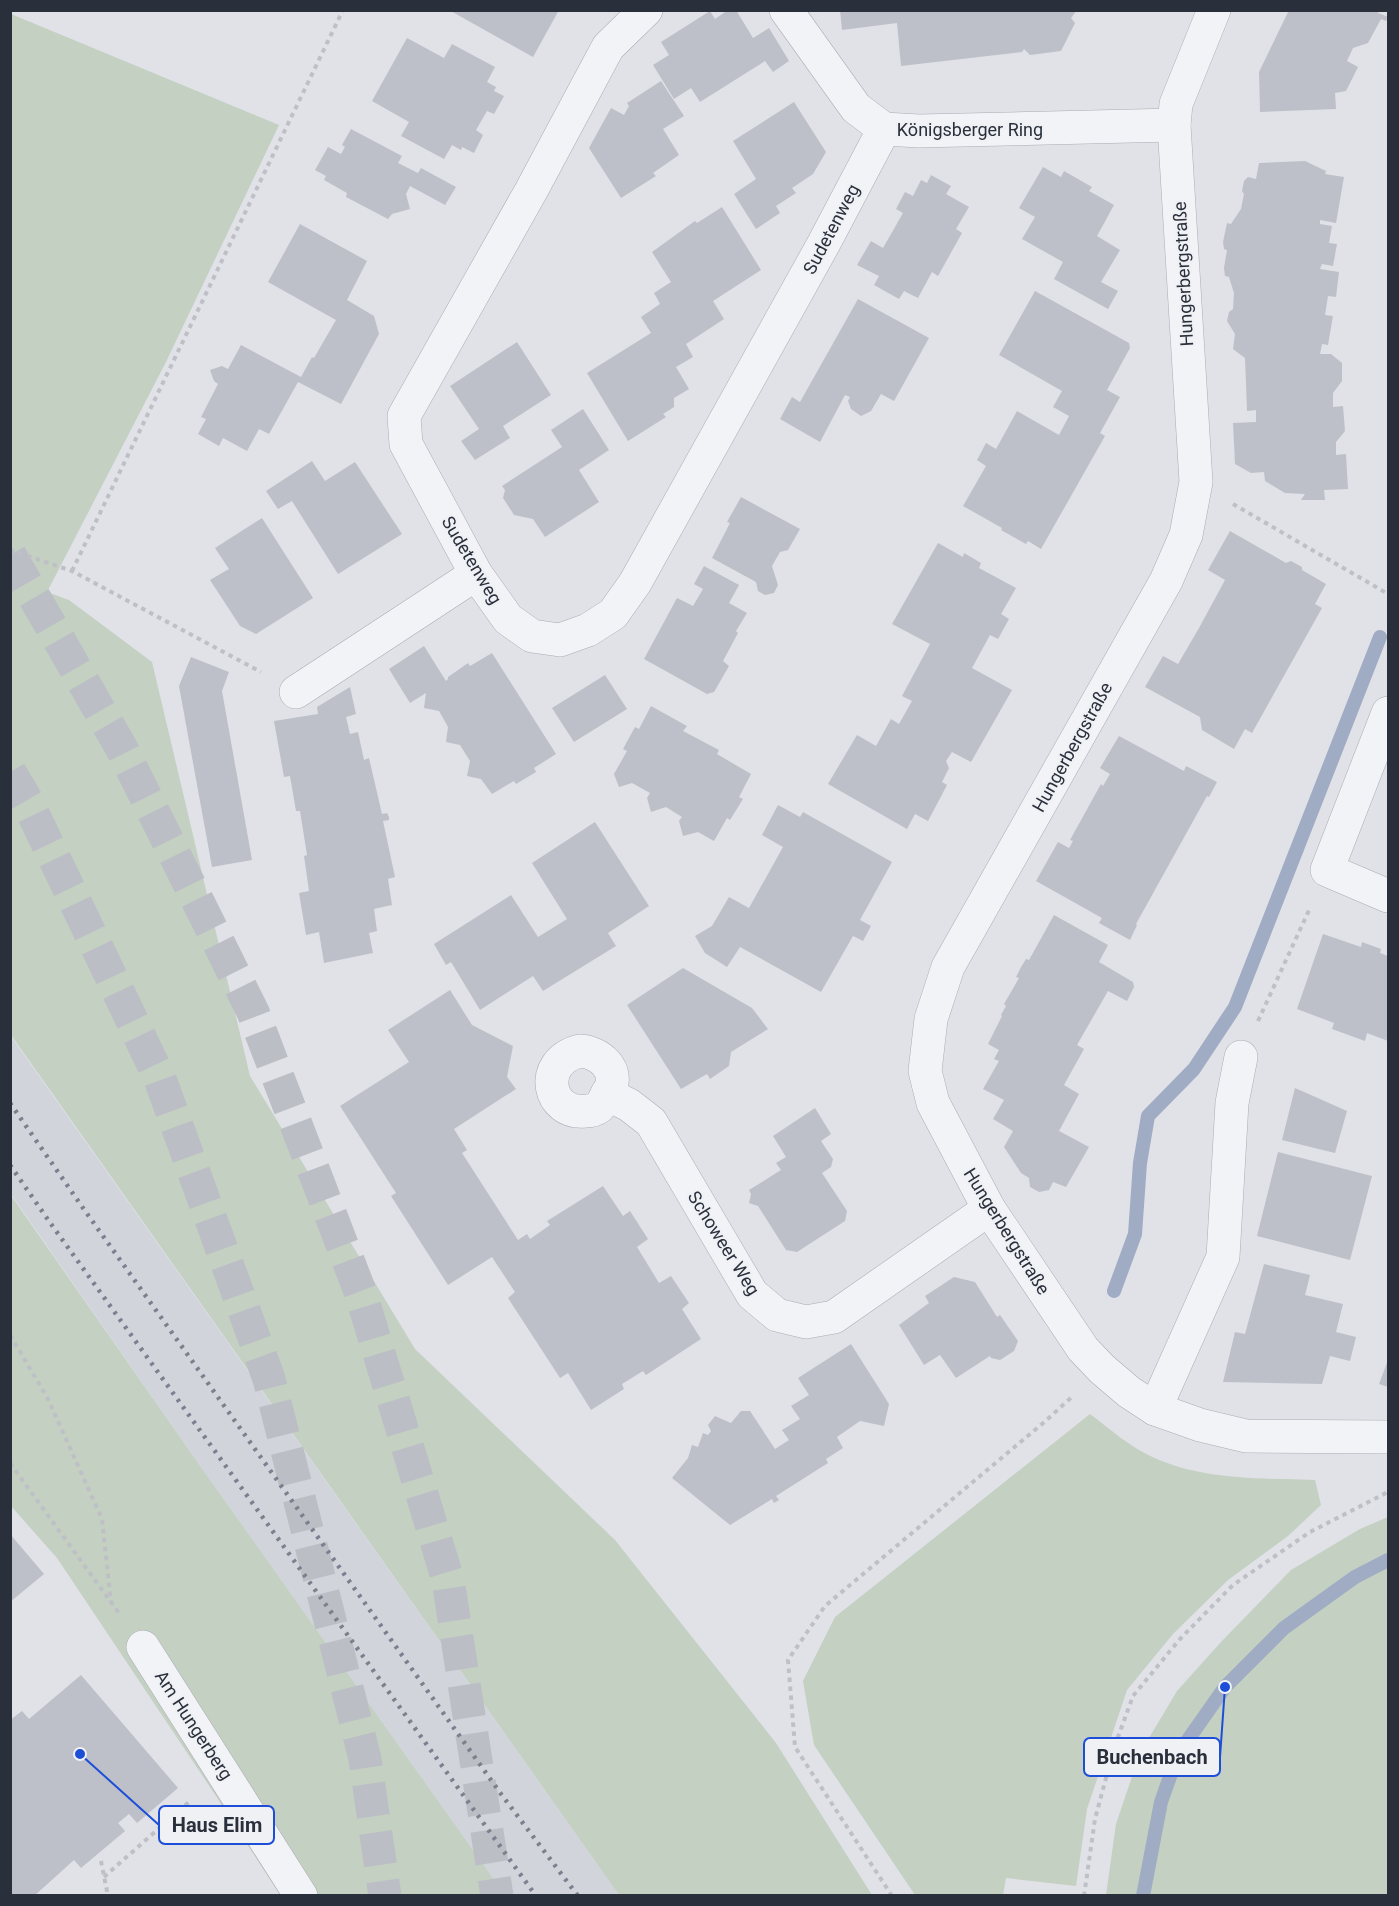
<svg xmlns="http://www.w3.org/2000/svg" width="1399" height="1906" viewBox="0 0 1399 1906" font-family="Roboto,sans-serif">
	<rect width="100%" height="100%" fill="#e0e2e7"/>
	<polygon fill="#d2d4dc" points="10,1035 51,1093 619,1895 505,1895 203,1470 11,1194"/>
	<g fill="#c4d0c2">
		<polygon points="11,14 279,125 166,362 47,592 69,600 152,662 250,1076 415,1349 615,1540 776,1743 872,1895 619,1895 11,1035"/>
		<polygon points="10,1194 203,1470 505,1895 280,1895 214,1793 57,1558 11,1506"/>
		<path d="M1090,1414C1106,1426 1122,1440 1139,1450C1193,1481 1255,1478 1315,1480L1321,1505L1288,1536L1228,1580L1173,1634L1127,1690L1087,1809L1076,1886L1006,1878L1003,1895H915L814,1745L803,1681L835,1617Z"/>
		<polygon points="1388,1517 1388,1895 1106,1895 1116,1824 1140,1753 1177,1691 1221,1642 1291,1570 1360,1529"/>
	</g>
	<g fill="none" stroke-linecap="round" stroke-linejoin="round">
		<g stroke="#9facc3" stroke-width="14">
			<polyline points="1114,1291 1135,1234 1140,1163 1148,1116 1194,1069 1235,1007 1380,637"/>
			<polyline points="1143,1896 1161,1802 1178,1754 1225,1687 1284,1628 1355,1577 1388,1560"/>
		</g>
	</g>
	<g fill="#bdc0c9">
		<polygon points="449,10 559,10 533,57"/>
		<polygon points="728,10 736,10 753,38 769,28 789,61 773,72 765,61 700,102 691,88 674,99 653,65 669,55 661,42 710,11 715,19"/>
		<polygon points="840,10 1077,10 1071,18 1075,23 1061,51 1030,55 1024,49 1022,52 901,66 897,23 842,30"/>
		<polygon points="1289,10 1379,10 1378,13 1388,17 1386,21 1381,19 1368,43 1353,48 1347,61 1358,67 1346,91 1335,93 1336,109 1260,112 1259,72"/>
		<polygon points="407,38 444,58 452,44 495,67 487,82 496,87 494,91 504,96 494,114 487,111 476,130 483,135 474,153 462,147 461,150 452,145 444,159 401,136 409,122 372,101"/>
		<polygon points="661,81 684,116 663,129 679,155 653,173 656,176 621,198 589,148 611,108 624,115 629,106 627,103"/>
		<polygon points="794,102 826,152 813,174 792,188 796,193 776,206 780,213 756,229 734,194 756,179 733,141"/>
		<polygon points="351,129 402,156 398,163 418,173 421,168 456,187 445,205 410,186 406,194 410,209 392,214 388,219 346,197 347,193 324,180 326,176 315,170 328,147 341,154 345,147 342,145"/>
		<polygon points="1305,161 1326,171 1325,174 1344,177 1336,223 1320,220 1320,224 1332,226 1329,243 1337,244 1333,266 1322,264 1320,269 1339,272 1336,297 1328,296 1325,315 1333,316 1328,345 1322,344 1320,354 1331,354 1342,363 1342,381 1333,393 1333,407 1343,406 1345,431 1336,442 1336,455 1346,454 1348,489 1324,490 1325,500 1301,500 1305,494 1285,493 1265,481 1264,472 1251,473 1235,464 1233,423 1256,422 1256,410 1247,411 1245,358 1233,349 1235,334 1227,321 1229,312 1233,309 1234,293 1229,277 1225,276 1224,268 1227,250 1224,249 1223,242 1227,223 1231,224 1241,209 1244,194 1242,191 1244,181 1248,177 1256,179 1259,163"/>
		<polygon points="1043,167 1061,177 1064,171 1092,187 1089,191 1114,205 1097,236 1120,250 1101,282 1118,291 1108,309 1054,279 1063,262 1022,239 1035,217 1019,208"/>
		<polygon points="931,175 951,186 946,194 969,207 956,229 962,233 938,276 932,272 918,298 904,291 899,299 874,285 879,276 857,265 871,241 883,248 903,213 896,209 905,192 913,196 921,180 927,183"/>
		<polygon points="722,207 761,270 713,301 724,319 686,344 693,357 676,367 689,389 674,398 674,407 663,414 666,417 628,441 587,373 651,333 641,317 660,304 654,293 671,282 652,252 695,221 697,223"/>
		<polygon points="300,224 367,261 347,300 374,316 379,334 341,404 298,382 269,434 259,429 247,451 223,438 219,446 198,434 206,419 201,417 218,384 214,381 210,370 222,366 228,369 241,345 301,377 312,357 314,358 336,320 268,282"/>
		<polygon points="1035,291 1129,343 1130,348 1107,390 1120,397 1100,433 1105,436 1041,549 1028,541 1026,544 1001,530 1002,528 963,506 986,466 977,460 986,443 996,449 1017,411 1059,435 1069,416 1053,407 1062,391 999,355"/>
		<polygon points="858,299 929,338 894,401 881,394 871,411 861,416 851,409 848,401 850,397 845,395 820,442 780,419 792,397 800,402"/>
		<polygon points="517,342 551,395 503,426 510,438 475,460 461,441 479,429 450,386"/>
		<polygon points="583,409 609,450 579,470 599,502 545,537 533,519 514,515 503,498 505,490 502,486 562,447 551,430"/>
		<polygon points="312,461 325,481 355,462 402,534 338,574 292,501 278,509 266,491"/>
		<polygon points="741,497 800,529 788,550 780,552 772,566 778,585 774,593 765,595 758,591 756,582 712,558 730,523 727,522"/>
		<polygon points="262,518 313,598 256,634 240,626 210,580 229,569 215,548"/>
		<polygon points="1230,531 1286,563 1291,561 1302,567 1302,570 1326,584 1315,604 1322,608 1252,733 1245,729 1234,749 1202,730 1200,717 1145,687 1163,656 1178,664 1199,628 1225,580 1208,570"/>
		<polygon points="938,543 963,557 964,553 981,563 979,568 1016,588 1001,614 1009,619 998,639 990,635 972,668 1012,690 971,762 952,752 946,761 949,768 942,782 947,785 928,821 915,814 907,829 828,784 857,735 876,746 891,719 899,724 912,701 902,696 930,644 892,624"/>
		<polygon points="704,566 739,585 729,603 747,613 736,631 738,633 723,661 729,666 714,692 707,694 644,659 677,598 693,606 703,589 694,584"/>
		<polygon points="424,646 446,681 448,679 448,677 468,663 470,666 492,653 556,754 534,768 536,772 516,784 514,781 492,794 481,779 467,776 470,761 460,745 446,742 448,727 439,711 424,708 426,693 410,703 389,669"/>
		<polygon points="191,657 229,672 222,691 252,860 212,867 179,686"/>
		<polygon points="605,675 627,709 574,742 552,708"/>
		<polygon points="350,687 356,714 346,717 350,734 358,732 364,760 369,758 382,814 387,813 389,817 389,820 383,821 395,877 388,879 392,905 374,909 377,931 369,933 373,953 324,963 319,932 306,935 299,893 309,891 304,856 307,855 300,811 296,811 290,776 284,777 274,721 318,714 317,707"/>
		<polygon points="651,706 687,726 683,731 719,750 717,754 751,774 739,797 743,799 730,820 727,818 714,841 698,832 683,836 679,821 682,817 666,807 651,812 647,798 650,793 632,783 619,787 614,774 627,751 623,749 635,727 639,729"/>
		<polygon points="1119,736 1184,771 1186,766 1217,782 1209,797 1207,796 1136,924 1137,925 1130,940 1099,923 1102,918 1036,881 1058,842 1069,848 1073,841 1070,840 1101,784 1103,786 1110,774 1100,768"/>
		<polygon points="778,805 800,817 803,812 892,862 860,920 871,926 863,941 853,936 821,992 740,947 727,967 705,953 695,936 712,926 729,897 749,908 783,847 762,835"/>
		<polygon points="595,822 649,906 608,933 616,946 543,991 533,976 480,1010 451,962 446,965 434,944 511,895 538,937 567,919 532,863"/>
		<polygon points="1054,915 1108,945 1099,962 1133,982 1134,987 1127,1001 1108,991 1077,1045 1084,1049 1064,1085 1079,1094 1059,1131 1089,1147 1066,1187 1053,1182 1049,1190 1039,1192 1030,1187 1029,1178 1021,1173 1004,1147 1013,1131 993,1119 1004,1100 983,1089 999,1061 994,1059 999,1050 988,1044 1002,1016 1001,1015 1006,1006 1004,1004 1019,978 1016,977 1021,967 1026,959 1029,960"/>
		<polygon points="1323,934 1361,947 1362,942 1381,949 1380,953 1388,956 1388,1041 1367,1033 1365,1041 1332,1029 1334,1023 1297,1009"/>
		<polygon points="683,968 752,1008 768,1029 731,1052 729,1066 710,1079 707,1074 681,1089 627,1005"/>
		<polygon points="450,990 472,1025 513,1046 507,1077 516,1089 454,1129 467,1150 462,1153 518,1240 527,1234 530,1239 550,1225 547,1221 603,1186 623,1216 630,1211 648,1239 637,1247 659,1283 671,1276 689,1303 682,1309 701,1339 646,1375 643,1371 622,1384 624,1389 591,1410 568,1373 560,1378 508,1298 515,1292 492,1257 448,1285 391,1196 396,1193 340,1106 409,1062 388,1030"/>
		<polygon points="1295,1088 1347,1111 1335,1153 1282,1140"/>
		<polygon points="815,1108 831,1134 821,1141 833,1159 831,1167 822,1173 847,1211 845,1221 797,1252 786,1250 758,1206 749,1203 751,1194 749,1190 781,1170 776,1163 786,1157 773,1136"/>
		<polygon points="1278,1152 1372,1176 1350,1260 1257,1236"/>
		<polygon points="1264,1264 1310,1275 1305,1295 1343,1304 1336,1332 1356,1337 1350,1361 1330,1356 1322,1384 1223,1382 1235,1332 1245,1334"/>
		<polygon points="954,1277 975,1282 997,1317 1000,1315 1018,1341 1014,1351 1000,1360 991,1358 990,1356 956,1378 940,1355 924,1365 899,1325 929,1303 925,1296"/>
		<polygon points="851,1344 889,1404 884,1426 860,1421 837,1437 843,1448 826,1459 828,1463 776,1496 779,1500 774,1503 772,1499 730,1525 672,1478 688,1458 692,1445 698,1447 703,1433 708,1435 711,1431 708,1425 715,1416 731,1423 741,1411 750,1411 775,1449 789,1440 782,1430 800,1419 791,1406 809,1395 798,1378"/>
		<polygon points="1388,1360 1388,1387 1379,1384"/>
		<polygon points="10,1534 44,1574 10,1602"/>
		<polygon points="81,1675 178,1788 137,1823 129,1814 118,1823 125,1831 81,1868 74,1860 34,1896 10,1896 10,1720 22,1711 29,1719"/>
	</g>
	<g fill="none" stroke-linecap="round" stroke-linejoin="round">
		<g stroke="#bcbec5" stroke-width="33" stroke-dasharray="33 16" stroke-linecap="butt">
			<polyline points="10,555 122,749 253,1012 361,1294 448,1580 497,1896"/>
			<polyline points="10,772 27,801 160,1079 269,1379 365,1759 385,1896"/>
		</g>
		<defs>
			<g id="minor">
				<polyline points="646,10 608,47 531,191 404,416 406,444 476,574 508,619 532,636 560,640 588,630 613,614 635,583 824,243 884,129"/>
				<polyline points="786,10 856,108 884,129 919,131 1174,125"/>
				<polyline points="1214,10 1176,104 1174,125 1196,482 1186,535 1166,581 948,967 931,1019 925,1071 933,1103 989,1209 1083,1349 1102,1369 1129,1392 1155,1409 1200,1425 1246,1436 1388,1437"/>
				<polyline points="296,692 476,574"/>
				<polyline points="1388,713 1327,870 1388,896"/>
				<path d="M580,1051C599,1052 621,1070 609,1091C606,1096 603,1103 599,1107C595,1110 590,1111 586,1111C548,1116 536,1062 580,1051Z"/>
				<polyline points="607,1094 629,1105 651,1122 752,1294 777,1315 806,1322 834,1317 989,1209"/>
				<polyline points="1155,1409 1223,1257 1232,1103 1241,1057"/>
				<polyline points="143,1647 301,1896"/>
			</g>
		</defs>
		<use href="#minor" stroke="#a9acb4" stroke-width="34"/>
		<g stroke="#bec0c6" stroke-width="4" stroke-dasharray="4.5 4.5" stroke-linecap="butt">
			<polyline points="1233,504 1388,594"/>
			<polyline points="10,550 72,571 261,672"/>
			<polyline points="72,571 343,10"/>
			<polyline points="1258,1021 1310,908"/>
			<polyline points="10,1335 48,1399 102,1519 111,1602"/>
			<polyline points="10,1463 121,1616"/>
			<polyline points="101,1861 108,1896"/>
			<polyline points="104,1877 191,1800"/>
			<polyline points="892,1896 795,1747 788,1660 825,1606 1042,1424 1072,1397"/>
			<polyline points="1084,1896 1095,1819 1114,1748 1133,1696 1180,1639 1233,1585 1310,1532 1388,1492"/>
		</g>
		<use href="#minor" stroke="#f2f3f6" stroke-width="33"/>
		<g stroke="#7b808f" stroke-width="4.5" stroke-dasharray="3 6" stroke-linecap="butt">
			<polyline points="10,1103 83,1208 501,1794 578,1896"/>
			<polyline points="10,1165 51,1224 536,1896"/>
		</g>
	</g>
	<g text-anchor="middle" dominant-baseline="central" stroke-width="4.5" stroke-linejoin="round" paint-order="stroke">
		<g font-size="18" fill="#2a2f3c" stroke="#eff1f5">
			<text x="970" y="129">Königsberger Ring</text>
			<text transform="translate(831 229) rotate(-62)">Sudetenweg</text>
			<text transform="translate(1183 274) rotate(-93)">Hungerbergstraße</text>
			<text transform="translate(472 560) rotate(59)">Sudetenweg</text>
			<text transform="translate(1072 747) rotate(-61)">Hungerbergstraße</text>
			<text transform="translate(1007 1231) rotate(58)">Hungerbergstraße</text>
			<text transform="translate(724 1243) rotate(58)">Schoweer Weg</text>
			<text transform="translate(194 1725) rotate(57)">Am Hungerberg</text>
		</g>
	</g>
	<path fill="none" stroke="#1d4ed8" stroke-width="2" d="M1225 1687L1220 1757M80 1754L159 1825"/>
	<g fill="#1d4ed8" stroke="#eff1f5" stroke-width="2">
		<circle cx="1225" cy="1687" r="6"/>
		<circle cx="80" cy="1754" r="6"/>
	</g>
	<g fill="#eff1f5" stroke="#1d4ed8" stroke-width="2">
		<rect x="1084" y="1738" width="136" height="38" rx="6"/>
		<rect x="159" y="1806" width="115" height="38" rx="6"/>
	</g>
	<g font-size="20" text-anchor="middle" font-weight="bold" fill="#2a2f3c">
		<text x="1152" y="1764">Buchenbach</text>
		<text x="217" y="1832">Haus Elim</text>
	</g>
	<rect width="1399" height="1906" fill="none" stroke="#2a2f3c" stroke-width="24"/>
</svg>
